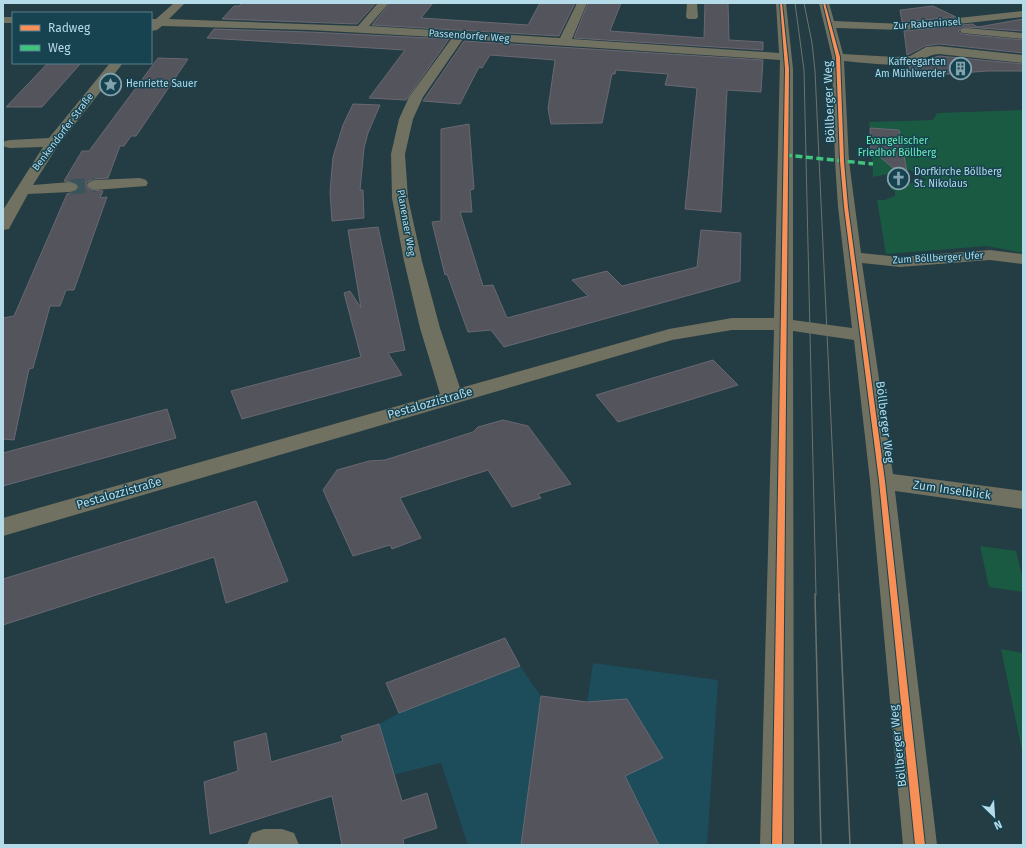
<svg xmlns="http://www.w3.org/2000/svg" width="1026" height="848" viewBox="0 0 1026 848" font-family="'Fira Sans',sans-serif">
	<rect width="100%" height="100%" fill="#243c43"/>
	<polygon fill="#1d4c5a" points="505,638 520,666 541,696 587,702 593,663 718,680 707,845 468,845 441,763 385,777 350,769 341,736 379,724 399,713 386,683"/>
	<g fill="#1a5a43">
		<polygon points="1023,110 1023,253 987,246 886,254 877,200 885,200 895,196 895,191 889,188 927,180 910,170 873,177 872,149 869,147 872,145 869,122 933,120 937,113"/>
		<polygon points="980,546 1016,551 1023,580 1023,592 989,587"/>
		<polygon points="1001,649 1023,653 1023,755"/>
	</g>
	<g fill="#54545d" stroke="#696872">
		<polygon points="242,3 376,3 357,24 222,19 234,6 239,6"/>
		<polygon points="390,3 433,3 421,18 528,25 540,3 575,3 559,36 372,25"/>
		<polygon points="588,3 621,3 610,31 704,38 705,3 728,3 729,40 763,42 763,50 574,38"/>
		<polygon points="933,6 956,17 902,22 900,10"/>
		<polygon points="1023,19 1023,31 966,27 958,31 962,34 1023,40 1023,53 939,44 925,46 907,55 904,31 972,24 978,27"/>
		<polygon points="214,29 310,32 449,39 406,100 369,98 405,50 207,38"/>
		<polygon points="464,41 763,60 761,92 727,90 721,212 685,209 697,88 665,85 668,74 616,70 615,74 612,74 602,123 551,124 548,109 555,60 490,55 482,68 479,67 460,104 423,101"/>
		<polygon points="939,56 1023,64 1023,71 987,71 911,77 909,65"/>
		<polygon points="158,58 188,59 136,136 131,136 124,146 120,146 108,178 95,179 89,181 86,184 89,189 103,191 100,198 107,197 74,290 66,290 60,306 50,306 33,368 29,369 14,440 3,439 3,318 14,316 67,194 76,191 79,188 76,183 64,181 82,151 89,151"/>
		<polygon points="48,63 81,63 42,107 6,107"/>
		<polygon points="353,104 380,105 368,133 364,148 360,190 363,190 364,218 332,221 330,192 333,157 343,125"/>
		<polygon points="469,124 474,189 470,190 472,212 460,212 483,286 493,285 507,318 588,296 572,280 607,271 622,286 697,267 701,230 741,233 740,281 504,347 491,330 468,332 447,274 445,275 432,222 441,221 441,129"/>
		<polygon points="870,128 899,130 909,182 871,149"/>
		<polygon points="378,227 405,350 388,353 402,375 242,419 231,391 361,357 344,293 350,291 361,308 348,230"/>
		<polygon points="713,360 738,385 618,422 596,395"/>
		<polygon points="167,409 176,438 3,486 3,453"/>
		<polygon points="503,420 528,426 571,484 538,494 541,498 512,507 488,470 400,498 421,538 392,549 390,545 353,556 323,490 337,470 369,461 385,460 473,432 478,427"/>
		<polygon points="256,501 288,581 226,603 214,557 3,625 3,579"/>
		<polygon points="505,638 520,666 399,713 386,683"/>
		<polygon points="541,696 587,702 627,699 663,758 625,776 659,845 521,845"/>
		<polygon points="379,724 402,801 427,793 437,828 403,839 404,845 342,845 332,796 210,834 204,782 238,771 234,742 266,733 271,762 343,741 341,736"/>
	</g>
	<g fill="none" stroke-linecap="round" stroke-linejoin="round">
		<polyline stroke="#3a545c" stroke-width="15" stroke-dasharray="15 8" stroke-linecap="butt" points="70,187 95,185"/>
		<g fill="#707160" fill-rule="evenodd">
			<path d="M174,3H185L169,19L358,26L378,3H389L369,26L560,38L577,3H587L572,39L779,53L776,3H786L793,69V320L852,328L838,207L835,161L832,57L819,3H829L834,21L903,24L1023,11V17L903,30L836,28L843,54L895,57L910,56L926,47L939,46L1023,55V63L939,54C926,55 923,61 913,63C891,67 867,63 844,61L849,161L861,253L900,257L990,250L1023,254V264L990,260L900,267L862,263L893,474L1023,491V509L895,491L937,845H903L870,481L854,340L793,331L794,845H760L774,330H732L672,340L3,536V518L440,394L420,328L404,261L392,198L391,154L399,119L409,97L452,38L310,30L162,26L157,30L151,31V19H156ZM463,39L780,60L774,318H732L669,329L460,388L440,328L422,261L408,198L405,154L413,119L423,97Z"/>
			<polygon points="687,3 697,3 698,17 696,19 688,19 686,17"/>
			<rect x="3" y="17" width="10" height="6"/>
			<polygon points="966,28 1023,33 1023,39 962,33 960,31 962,29"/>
			<polygon points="110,63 123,63 59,144 33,185 70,182 76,184 78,187 76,190 70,192 28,194 11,225 9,229 3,230 3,210 43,147 10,148 5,147 3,144 5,141 10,140 49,138"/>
			<polygon points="140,178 146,180 148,183 146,186 95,190 89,188 87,185 89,182 95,180"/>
			<polygon points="264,829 282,829 294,833 299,845 247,845 252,833"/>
		</g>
		<g stroke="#6b746f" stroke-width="1">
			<polyline points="795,3 804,70 816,595"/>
			<polyline points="804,3 812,43 815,71 839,595"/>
		</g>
		<g stroke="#6b746f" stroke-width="1.5">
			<polyline points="815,594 821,845"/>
			<polyline points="839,594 850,845"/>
		</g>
		<polyline stroke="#40c37c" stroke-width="3.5" stroke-dasharray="7 3.5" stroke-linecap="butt" points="785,155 873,164"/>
		<defs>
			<g id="cycleway">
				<polygon points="780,3 782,3 789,69 782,845 772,845 785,69"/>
				<polygon points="823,3 825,3 840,57 844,161 848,207 885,481 925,845 915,845 879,481 844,207 840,161 836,57"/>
			</g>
		</defs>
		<use href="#cycleway" stroke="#174250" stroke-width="2"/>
		<use href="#cycleway" fill="#f78f57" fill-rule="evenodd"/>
	</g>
	<defs>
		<symbol id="building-ring" viewBox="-11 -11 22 22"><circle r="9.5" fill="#174250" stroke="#82a3ae" stroke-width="1.5"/><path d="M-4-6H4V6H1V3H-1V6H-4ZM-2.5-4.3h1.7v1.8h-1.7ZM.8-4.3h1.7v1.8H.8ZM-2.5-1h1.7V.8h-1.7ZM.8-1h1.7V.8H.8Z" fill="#82a3ae"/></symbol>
		<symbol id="sight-ring" viewBox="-11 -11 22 22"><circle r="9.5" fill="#174250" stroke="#82a3ae" stroke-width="1.5"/><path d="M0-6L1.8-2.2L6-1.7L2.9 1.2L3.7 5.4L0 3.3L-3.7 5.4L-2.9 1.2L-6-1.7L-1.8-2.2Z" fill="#82a3ae"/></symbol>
		<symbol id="church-ring" viewBox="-11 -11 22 22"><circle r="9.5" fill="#174250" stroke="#82a3ae" stroke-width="1.5"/><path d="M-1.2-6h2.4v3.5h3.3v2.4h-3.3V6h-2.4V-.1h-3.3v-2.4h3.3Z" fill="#82a3ae"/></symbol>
	</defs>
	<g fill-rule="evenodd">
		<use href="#building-ring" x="948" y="56" width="25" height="25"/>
		<use href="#sight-ring" x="98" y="72" width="25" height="25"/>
		<use href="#church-ring" x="886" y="166" width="25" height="25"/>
	</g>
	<g text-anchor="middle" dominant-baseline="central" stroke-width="3" stroke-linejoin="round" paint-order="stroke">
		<g font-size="10" fill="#b5dae8" stroke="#174250">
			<text transform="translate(927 24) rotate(-4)">Zur Rabeninsel</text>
			<text transform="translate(469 36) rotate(4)">Passendorfer Weg</text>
			<text transform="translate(63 132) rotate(-53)">Benkendorfer Straße</text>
			<text transform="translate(406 223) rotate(80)">Planenaer Weg</text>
			<text transform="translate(938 258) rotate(-3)">Zum Böllberger Ufer</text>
		</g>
		<g font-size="10" fill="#b5dae8" stroke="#174250" text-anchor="start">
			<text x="946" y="62" text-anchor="end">Kaffeegarten<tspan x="946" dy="12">Am Mühlwerder</tspan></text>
			<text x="126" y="84">Henriette Sauer</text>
			<text x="914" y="172">Dorfkirche Böllberg<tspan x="914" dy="12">St. Nikolaus</tspan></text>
		</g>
		<g font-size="10" fill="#68f1b6" stroke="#174250">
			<text x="897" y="141">Evangelischer<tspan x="897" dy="12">Friedhof Böllberg</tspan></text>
		</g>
		<g font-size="12" fill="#b5dae8" stroke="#174250">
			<text transform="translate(829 102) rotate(-92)">Böllberger Weg</text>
			<text transform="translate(430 403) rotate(-16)">Pestalozzistraße</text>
			<text transform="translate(885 422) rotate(83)">Böllberger Weg</text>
			<text transform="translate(952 490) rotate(8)">Zum Inselblick</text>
			<text transform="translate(119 493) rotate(-16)">Pestalozzistraße</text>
			<text transform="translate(898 746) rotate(-96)">Böllberger Weg</text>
		</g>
	</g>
	<rect width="1026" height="848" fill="none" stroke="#b5dae8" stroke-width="8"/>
	<rect x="12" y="12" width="140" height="52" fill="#174250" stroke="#567f8d"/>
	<rect x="20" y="25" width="20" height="6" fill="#f78f57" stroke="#567f8d"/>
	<text x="48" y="32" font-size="12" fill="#b5dae8">Radweg</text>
	<rect x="20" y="45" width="20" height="6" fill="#40c37c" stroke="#567f8d"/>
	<text x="48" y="52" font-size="12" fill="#b5dae8">Weg</text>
	<g transform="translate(994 816) rotate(155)" stroke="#174250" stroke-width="3" paint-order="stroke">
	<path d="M0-3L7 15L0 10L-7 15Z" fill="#b5dae8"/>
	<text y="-6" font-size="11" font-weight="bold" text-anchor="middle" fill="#b5dae8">N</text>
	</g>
</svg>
